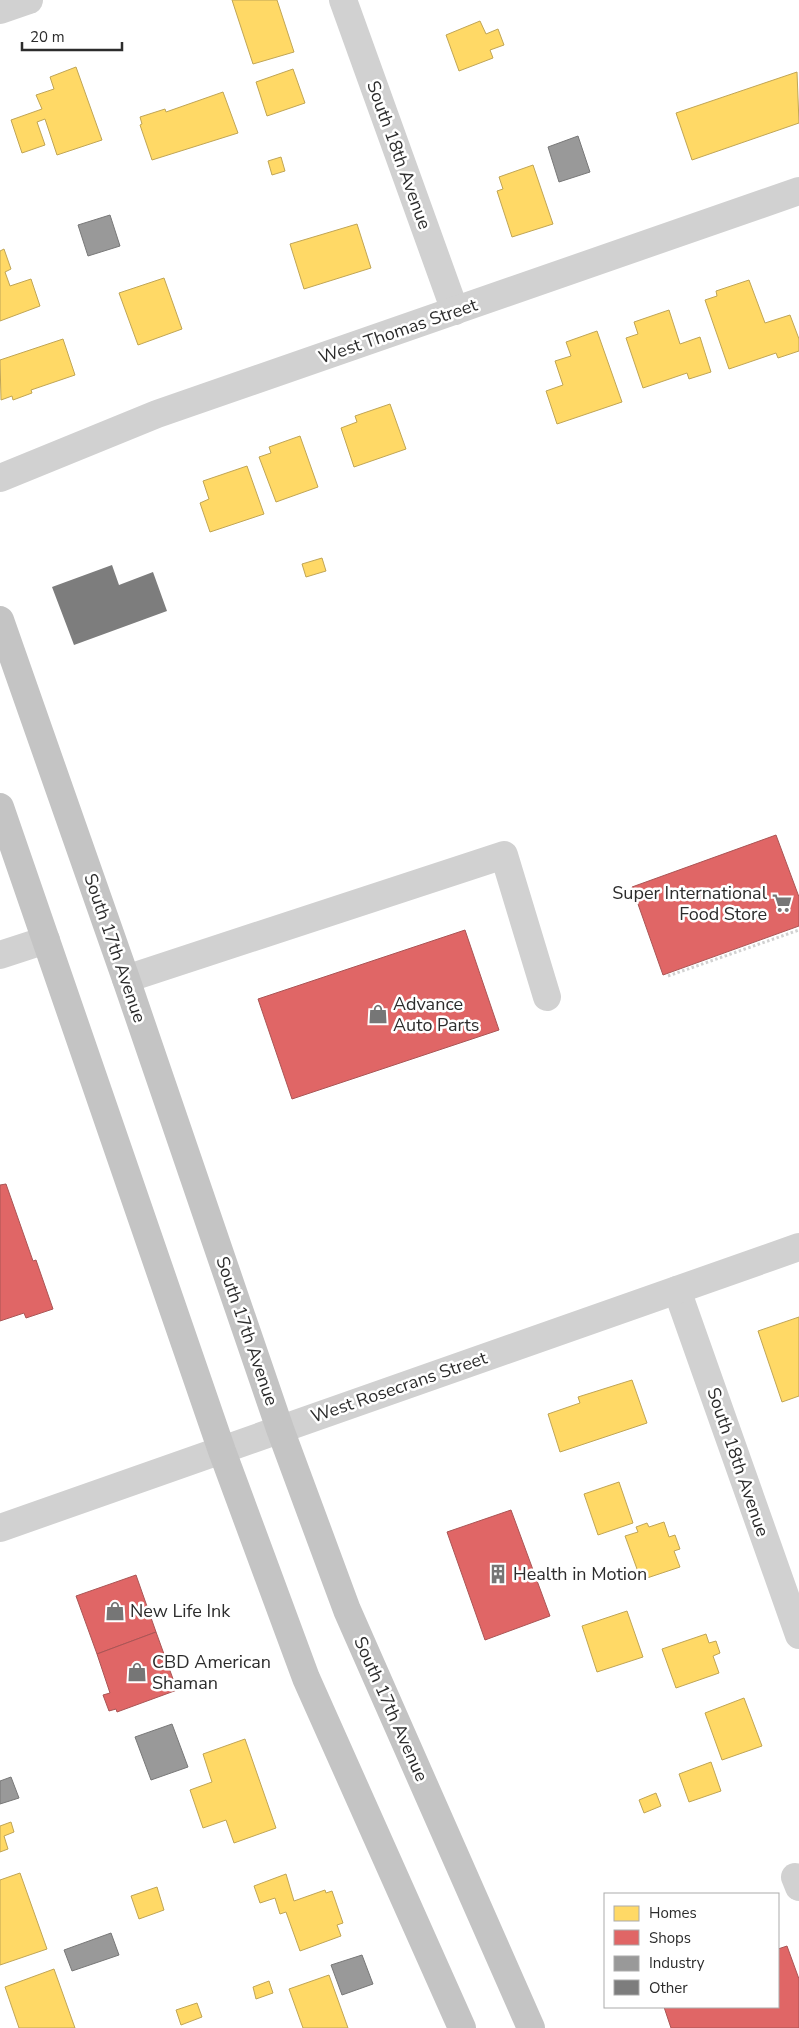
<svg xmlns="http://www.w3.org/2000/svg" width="799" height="2028" viewBox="0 0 799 2028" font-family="'Nunito Sans',sans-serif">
	<rect width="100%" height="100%" fill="#fff"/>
	<g fill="#ffd966" stroke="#c0a555">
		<polygon points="232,0 277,0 294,52 253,64"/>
		<polygon points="480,21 486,34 498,29 504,45 490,50 493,58 459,71 446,35"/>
		<polygon points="76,67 102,140 57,155 45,119 37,122 45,145 22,153 11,120 42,109 36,95 54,89 50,77"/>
		<polygon points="293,69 305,103 267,116 256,82"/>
		<polygon points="797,72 799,123 692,160 676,113"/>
		<polygon points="223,92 238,133 152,160 140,125 142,124 140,117 165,109 166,112"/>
		<polygon points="281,157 285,171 272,175 268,161"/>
		<polygon points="533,165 553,224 512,237 497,191 503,189 499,177"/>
		<polygon points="357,224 371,268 304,289 290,244"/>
		<polygon points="4,249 11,269 5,272 10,286 31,279 40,306 0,321 0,251"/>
		<polygon points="164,278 182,329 138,345 119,293"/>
		<polygon points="749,280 765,323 790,315 799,339 799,351 778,358 776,353 729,369 705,300 717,296 716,291"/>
		<polygon points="669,310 680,344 700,337 711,372 689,379 687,373 643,388 626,338 638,334 634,322"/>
		<polygon points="597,331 622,402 557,424 546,391 563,385 555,361 571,356 566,342"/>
		<polygon points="63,339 75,375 31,390 32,393 13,400 12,396 1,400 0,360"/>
		<polygon points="390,404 406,449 354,467 341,428 357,422 355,416"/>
		<polygon points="300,436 318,487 276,502 259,457 271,453 269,447"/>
		<polygon points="247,466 264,514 210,532 200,503 209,499 203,481"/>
		<polygon points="322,558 326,571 306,577 302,564"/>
		<polygon points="799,1317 799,1396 782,1402 758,1331"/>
		<polygon points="632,1380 647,1423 560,1452 548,1414 580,1403 578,1397"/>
		<polygon points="619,1482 633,1523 598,1535 584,1494"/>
		<polygon points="664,1522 669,1537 675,1535 680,1549 674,1551 680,1567 641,1580 625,1536 638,1532 636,1527 647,1523 649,1527"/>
		<polygon points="627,1611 643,1657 597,1672 582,1626"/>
		<polygon points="706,1634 709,1643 716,1641 720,1653 713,1656 719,1673 676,1688 662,1649"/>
		<polygon points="744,1698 762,1746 722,1760 705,1713"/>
		<polygon points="245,1739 276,1828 234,1843 226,1820 203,1828 190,1790 212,1782 203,1754"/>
		<polygon points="711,1762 721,1791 689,1802 679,1774"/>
		<polygon points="656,1793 661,1806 644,1813 639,1800"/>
		<polygon points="11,1822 14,1832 4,1836 8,1849 0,1852 0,1826"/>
		<polygon points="20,1873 47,1949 0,1965 0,1880"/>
		<polygon points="286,1874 294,1901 325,1890 326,1893 332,1891 343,1923 337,1925 341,1936 300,1951 286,1912 280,1914 275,1898 260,1903 254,1886"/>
		<polygon points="157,1887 164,1910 139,1919 131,1896"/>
		<polygon points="54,1969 75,2028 19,2028 5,1987"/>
		<polygon points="329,1975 348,2028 303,2028 289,1989"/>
		<polygon points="269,1981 273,1993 256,1999 253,1987"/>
		<polygon points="197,2003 202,2017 181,2025 176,2010"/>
	</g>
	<g fill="#e06666" stroke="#a55">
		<polygon points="776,835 799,897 799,926 663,975 632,887"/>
		<polygon points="465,930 499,1030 292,1099 258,999"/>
		<polygon points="6,1184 33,1261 36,1260 53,1309 26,1318 24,1313 0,1321 0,1185"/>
		<polygon points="511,1510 550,1616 485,1640 447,1532"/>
		<polygon points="136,1575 156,1632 97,1654 76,1596"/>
		<polygon points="156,1632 177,1690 117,1712 116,1709 109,1711 103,1695 110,1693 97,1654"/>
		<polygon points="787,1946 799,1979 799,2028 671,2028 664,2007 778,2007 778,1949"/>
	</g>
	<g fill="#999" stroke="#787878">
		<polygon points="578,136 590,172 559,182 548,147"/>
		<polygon points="110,215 120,246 88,256 78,225"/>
		<polygon points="172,1724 188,1767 151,1780 135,1737"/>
		<polygon points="11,1777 19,1798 0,1804 0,1781"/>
		<polygon points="111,1933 119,1955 72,1971 64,1950"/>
		<polygon points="362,1955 373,1984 342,1995 331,1965"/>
	</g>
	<polygon fill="#7d7d7d" points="112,565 119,585 153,572 167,611 74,645 52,587"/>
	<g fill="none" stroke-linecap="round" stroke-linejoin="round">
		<polyline stroke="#d1d1d1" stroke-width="3" stroke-dasharray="2.5 2.5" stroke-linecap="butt" points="668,976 799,930"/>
		<g stroke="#d1d1d1" stroke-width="28">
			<polyline points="343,0 455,311"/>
			<polyline points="0,10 29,0"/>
			<polyline points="0,478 157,414 799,191"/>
			<polyline points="0,955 46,940"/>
			<polyline points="126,979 504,855 547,997"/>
			<polyline points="677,1290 799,1635"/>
			<polyline points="0,1528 799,1247"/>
			<polyline points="795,1877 799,1887"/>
		</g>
		<g stroke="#c4c4c4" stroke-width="28">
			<polyline points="0,620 126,979 280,1429 347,1610 531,2028"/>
			<polyline points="0,807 222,1451 306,1678 462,2028"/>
		</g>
	</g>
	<defs>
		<symbol id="supermarket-bare" viewBox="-9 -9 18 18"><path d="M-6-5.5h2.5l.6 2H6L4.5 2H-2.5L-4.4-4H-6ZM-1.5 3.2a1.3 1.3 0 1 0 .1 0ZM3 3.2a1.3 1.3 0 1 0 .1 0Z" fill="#767676" stroke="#fff" stroke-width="2.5" paint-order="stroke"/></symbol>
		<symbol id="shop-bare" viewBox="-9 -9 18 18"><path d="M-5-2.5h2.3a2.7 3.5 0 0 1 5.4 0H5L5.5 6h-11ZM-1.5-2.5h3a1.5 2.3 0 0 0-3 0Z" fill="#767676" stroke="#fff" stroke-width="2.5" paint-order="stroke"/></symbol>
		<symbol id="building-bare" viewBox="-9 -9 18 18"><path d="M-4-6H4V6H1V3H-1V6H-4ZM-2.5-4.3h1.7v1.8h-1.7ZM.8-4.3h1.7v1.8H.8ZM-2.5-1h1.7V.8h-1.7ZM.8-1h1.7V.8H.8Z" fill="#767676" stroke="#fff" stroke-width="2.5" paint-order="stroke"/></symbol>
	</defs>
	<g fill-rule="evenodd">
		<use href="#supermarket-bare" x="768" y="889" width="28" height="28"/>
		<use href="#shop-bare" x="364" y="1000" width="28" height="28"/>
		<use href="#building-bare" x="484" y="1560" width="28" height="28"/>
		<use href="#shop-bare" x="101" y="1597" width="28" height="28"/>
		<use href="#shop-bare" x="123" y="1658" width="28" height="28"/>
	</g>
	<g text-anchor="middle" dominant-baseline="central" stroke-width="5" stroke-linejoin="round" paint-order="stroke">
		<g font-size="18" fill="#2c2c2c" stroke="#fff">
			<text transform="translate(399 155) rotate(70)">South 18th Avenue</text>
			<text transform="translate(398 331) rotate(-19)">West Thomas Street</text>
			<text transform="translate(115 948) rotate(71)">South 17th Avenue</text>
			<text transform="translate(247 1331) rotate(71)">South 17th Avenue</text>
			<text transform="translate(399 1387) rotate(-19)">West Rosecrans Street</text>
			<text transform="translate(738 1462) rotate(71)">South 18th Avenue</text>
			<text transform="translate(391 1709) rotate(66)">South 17th Avenue</text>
		</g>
		<g font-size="18" fill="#2c2c2c" stroke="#fff" text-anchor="start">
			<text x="767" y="893" text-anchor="end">Super International<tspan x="767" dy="21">Food Store</tspan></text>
			<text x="393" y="1004">Advance<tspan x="393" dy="21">Auto Parts</tspan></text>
			<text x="513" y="1574">Health in Motion</text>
			<text x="130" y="1611">New Life Ink</text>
			<text x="152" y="1662">CBD American<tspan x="152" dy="21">Shaman</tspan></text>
		</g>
	</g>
	<rect x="604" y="1893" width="175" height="115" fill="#ffffff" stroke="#ababab"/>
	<rect x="614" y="1906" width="25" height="15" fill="#ffd966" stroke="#ababab"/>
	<text x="649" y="1918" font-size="15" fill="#2c2c2c">Homes</text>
	<rect x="614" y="1930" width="25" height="15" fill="#e06666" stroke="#ababab"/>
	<text x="649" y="1943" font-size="15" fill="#2c2c2c">Shops</text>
	<rect x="614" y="1956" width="25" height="15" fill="#999999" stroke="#ababab"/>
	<text x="649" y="1968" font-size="15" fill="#2c2c2c">Industry</text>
	<rect x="614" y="1980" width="25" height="15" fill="#7d7d7d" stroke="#ababab"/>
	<text x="649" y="1993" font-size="15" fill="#2c2c2c">Other</text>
	<path d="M22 42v8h100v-8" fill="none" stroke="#2c2c2c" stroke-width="2.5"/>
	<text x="30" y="42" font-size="15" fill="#2c2c2c" stroke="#ffffff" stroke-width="4" paint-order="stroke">20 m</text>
</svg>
